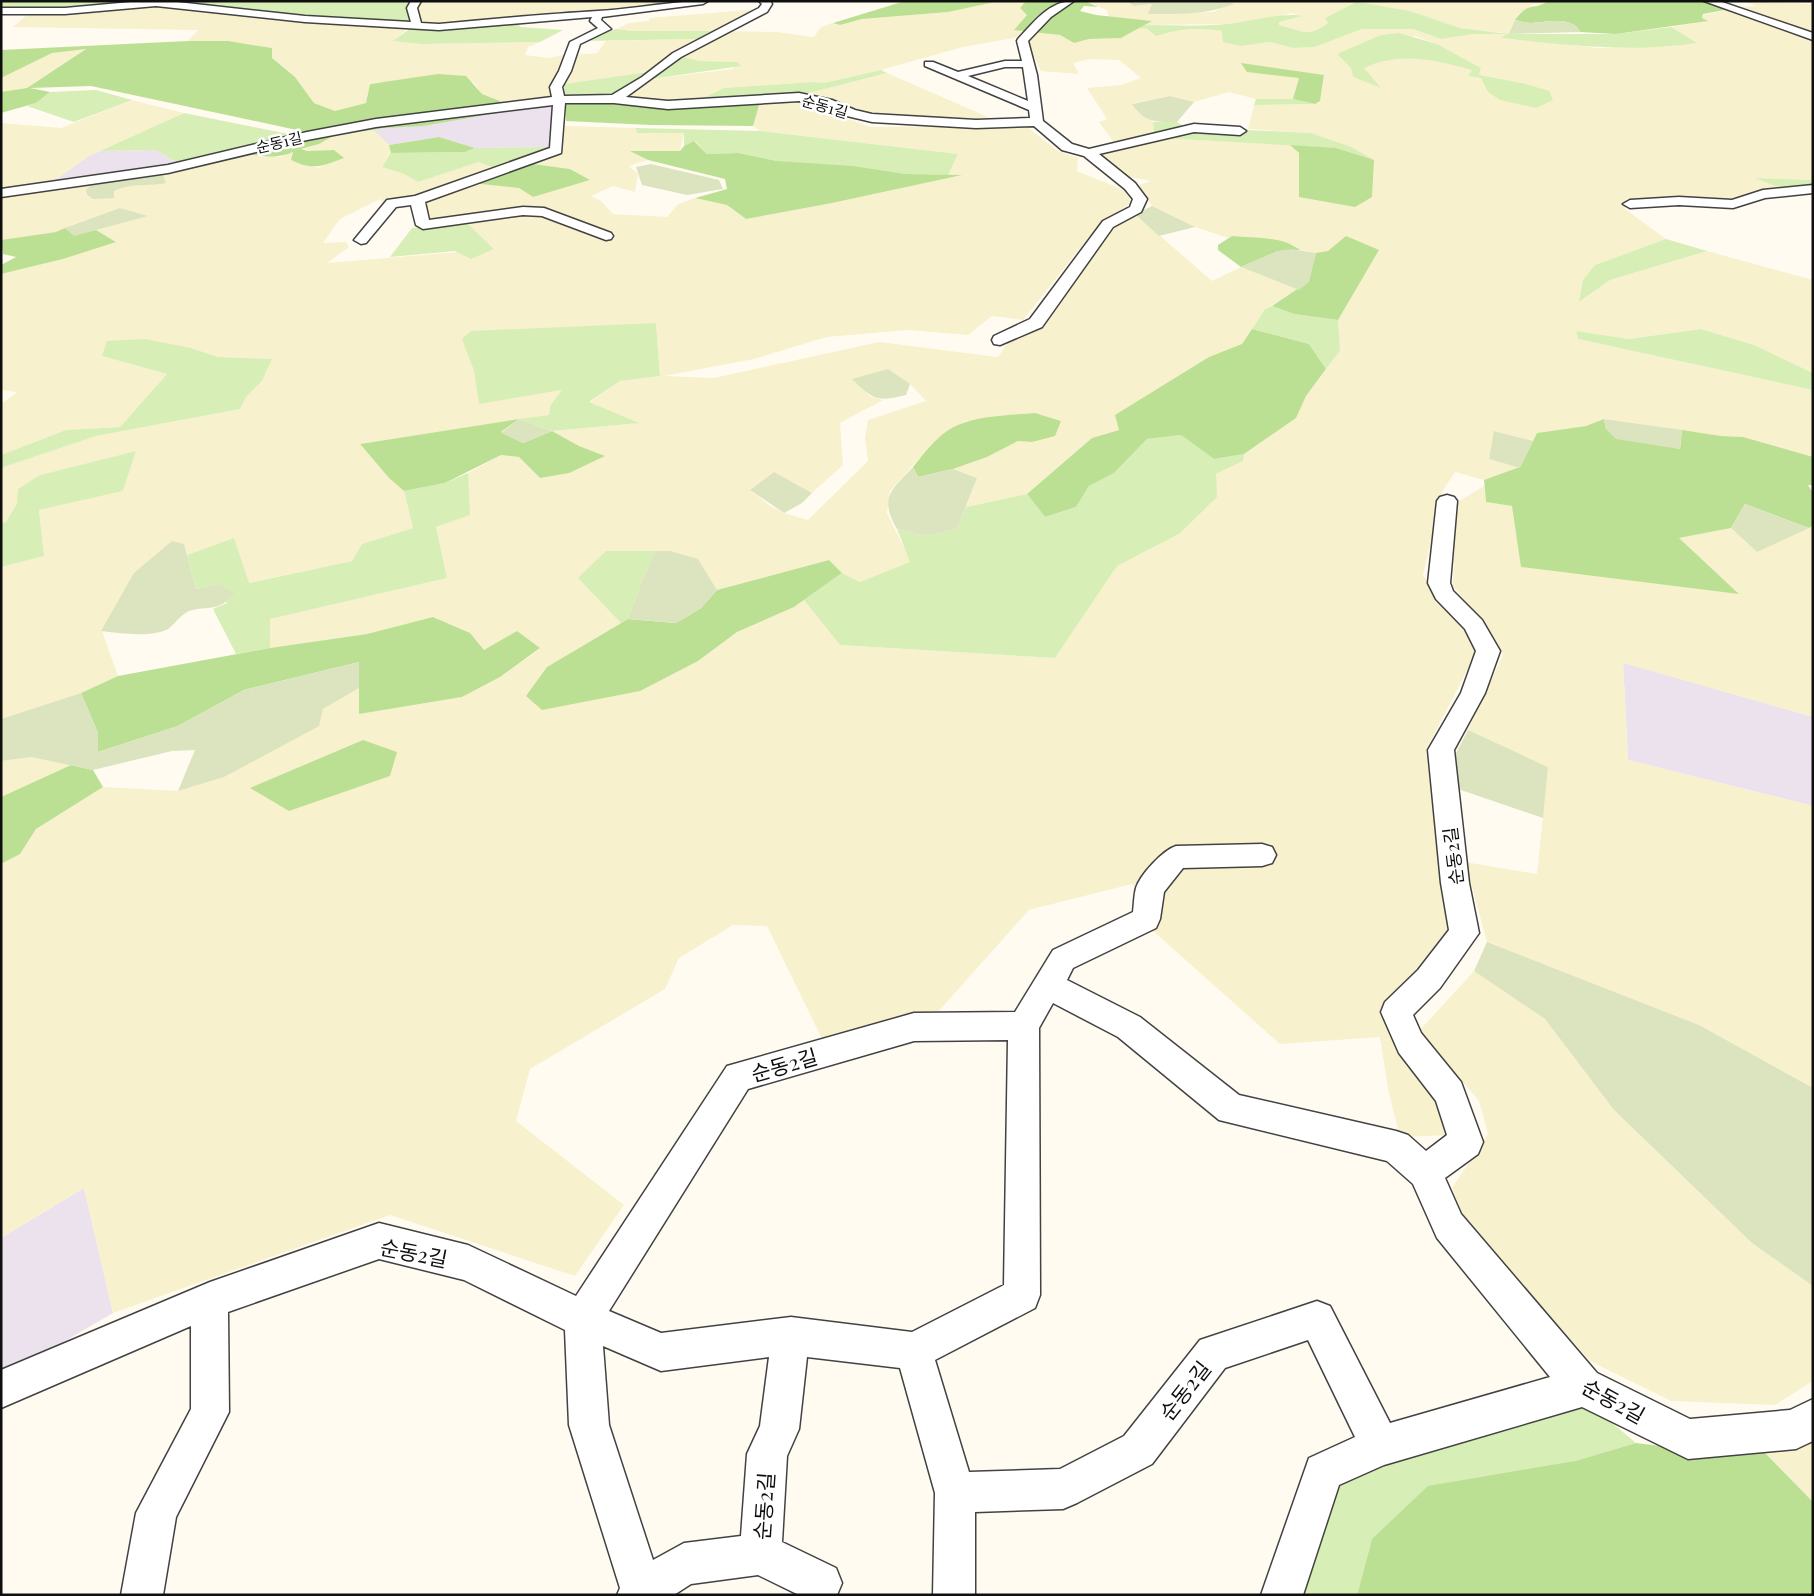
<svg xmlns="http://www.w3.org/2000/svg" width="1814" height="1596" viewBox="0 0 1814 1596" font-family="'Playfair Display','Noto Sans KR',serif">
	<rect width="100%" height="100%" fill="#fffbf1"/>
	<g fill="#ece2ee">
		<polygon points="552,103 553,107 551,147 475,148 439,137 389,145 373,130"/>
		<polygon points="156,150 178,163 55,184 52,182 89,156 100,151"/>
		<polygon points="1623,662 1813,717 1813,806 1628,760"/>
		<polygon points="84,1188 113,1313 29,1362 1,1374 1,1238"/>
	</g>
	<g fill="#f8f1cd" fill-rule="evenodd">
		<polygon points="424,1 679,1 601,12 570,12 445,26 422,24 417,9"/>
		<polygon points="1000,1 1026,1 1020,8 1027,15 1015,30 1024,31 1019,37 963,47 881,70 824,83 812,82 724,88 703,98 673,101 627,97 651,79 733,69 737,62 699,61 681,56 724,31 776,32 814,37 820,28 832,23 840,25 862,19 948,12"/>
		<path d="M1085,1H1129L1134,6L1153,4L1149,14L1213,12L1233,3L1227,1H1548L1543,5L1533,4L1518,15L1509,34L1502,38L1599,48L1674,46L1696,43L1671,27L1707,21L1702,18L1703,15L1727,10L1813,41V180L1757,178L1778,187L1727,199H1626L1625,209L1666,239L1595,265L1580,302L1610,280L1707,251L1813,280V373L1754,345L1701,329L1629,339L1576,331L1578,339L1813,390V458L1743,437L1721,436L1604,419L1586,426L1537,433L1533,441L1495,431L1489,459L1520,468L1484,480L1455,472L1442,492L1423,575L1478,649L1426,750L1444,909L1453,932L1383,1012L1441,1097L1450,1135L1400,1137L1388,1089L1380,1037L1280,1044L1153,931L1156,911L1132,884L1029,910L936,1014L822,1039L767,926L733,925L679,958L665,989L530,1069L516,1121L624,1205L575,1276L390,1215L113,1313L84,1188L1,1238V864L20,854L36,829L103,787L178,791L224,777L323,709L359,688V714L462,697L500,677L540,649L517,631L484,651L470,633L433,617L367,634L270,648V619L447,578L436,527L469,514L468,473L501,455L519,457L540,478L604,456L579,446L552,431L637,423L589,403L620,381L660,376L656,323L463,340L474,371L479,403L563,390L550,406L549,415L360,444L389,478L404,491L413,528L362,544L352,561L248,583L234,538L187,555L184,544L102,631L118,676L81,693L1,719V567L44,556L39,510L123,491L136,451L40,475L6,522L1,523V468L96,436L240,409L246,397L262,381L272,359L218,357L191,348L102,356L167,374L120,427L66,430L1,455V404L17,392L1,390V274L63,259L115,241L96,230L147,216L120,208L56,232L1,240V196L92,183L86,190L87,196L93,199L114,197V191L122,187L141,183L146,185L166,183L162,173L245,153L266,157H280L293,151L291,160L318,168L343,158L334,150L307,151L300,150L319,144L333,136L373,130L389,145L391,153L382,167L404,174L418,182L479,162L497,169L417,199L383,202L380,199L340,219L323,243L346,242L349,247L327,263L494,249L467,223L528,214L593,228L550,209L528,207L426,222L422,201L471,183L519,188L533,197L589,180L570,169L533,164L561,150L565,126L636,128L638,133H684L680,151H631L648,160L629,166L638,174L635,192L613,186L591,196L601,201L613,214L667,217L678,204L695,198L727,205L746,219L832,203L960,175H948L958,154L759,131L753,126L760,102L795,99L870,127L1026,126L1058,151L1078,158L1077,171L1126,191L1131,203L1100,223L1023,320L992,316L968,335L908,330L827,337L754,359L664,376L714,378L879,342L998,357L1009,341L1040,329L1113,227L1135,214L1212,281L1241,267L1299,290L1265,309L1240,347L1209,357L1186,373L1119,430L1092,438L1027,494L966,507L977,478L953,469L987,457L1018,441L1032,442L1061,421L1035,413L994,416L931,445L890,491L887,513L911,562L860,582L842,573L829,560L717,590L698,559L578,578L621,623L547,667L698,661L737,632L794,607L804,600L840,645L1055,658L1117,566L1179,534L1216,474L1243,461L1244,454L1296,418L1306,396L1340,351L1338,320L1379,250L1316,253L1300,250L1294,245L1274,240L1232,236L1228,238L1195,227L1152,206L1139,185L1151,181L1124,176L1097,154L1162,138L1290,145L1299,153L1311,133L1248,129L1254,105L1314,104L1320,101L1324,75L1247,72L1300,78L1293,99H1256L1229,92L1194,102L1170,96L1133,103L1137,111L1153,122L1154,132L1115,144L1099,122L1107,119L1087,88L1121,85L1141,78L1119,60L1090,59L1073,63L1079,74L1041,71L1028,44L1031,37L1035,32L1060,35L1074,43L1089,39L1121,38L1139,28L1147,29L1156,36L1171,32L1203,28L1223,31L1241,46L1270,42L1293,48L1315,47L1362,29H1413L1441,39L1473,34L1505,33L1460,28L1410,11L1325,17L1328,23L1320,29L1306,34L1279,25L1278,22L1302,16L1291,13L1278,17L1224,24L1145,25L1151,21L1109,17L1107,10ZM1415,36L1437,44L1481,68L1479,75L1522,83L1488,92L1481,78L1468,76L1473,70L1431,59L1403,58L1380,61L1363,68L1380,87L1353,77L1351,68L1337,54ZM853,379L910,384L926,401L868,420L865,438L868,461L808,520L784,513L770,506L750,490L774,472L812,493L843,465L840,423L883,400L871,397Z"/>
		<polygon points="1743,1 1813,4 1813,32 1738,7 1756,6"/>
		<polygon points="151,5 286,20 407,29 394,41 421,44 540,42 528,47 525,55 549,58 563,55 553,99 501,105 500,101 482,94 473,82 385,82 370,83 366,103 335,111 314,103 295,77 272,58 272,48 228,41 188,41 198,30 13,27 28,14"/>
		<polygon points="759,9 716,31 633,31 616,29 629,23 649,21 649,18"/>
		<polygon points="698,39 647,72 564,84 575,64 573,55 597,53 606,41"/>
		<polygon points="87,48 27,88 1,92 1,78 26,65 52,53"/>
		<polygon points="887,73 997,121 873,116 801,95"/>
		<polygon points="132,100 184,113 89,156 52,182 1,190 1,123 61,128"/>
		<polygon points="1484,486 1486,502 1512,506 1738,593 1679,538 1731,528 1757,552 1813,525 1813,717 1623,663 1628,760 1813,806 1813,1088 1699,1025 1487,942 1465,862 1537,874 1548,767 1468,730 1503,655 1482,622 1453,586 1456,503"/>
		<polygon points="31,757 71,765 1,797 1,761"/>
		<polygon points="1474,971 1545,1019 1614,1110 1752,1243 1813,1286 1813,1381 1775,1405 1671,1401 1590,1361 1465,1222 1452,1188 1488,1134 1479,1101 1419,1031"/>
		<polygon points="1813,1431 1813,1502 1765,1453"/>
	</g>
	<g fill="#d7eeb6">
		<polygon points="1,1 424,1 417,9 422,24 297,16 157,2 93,8 1,10"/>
		<path d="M1357,2L1410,11L1460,28L1509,34H1616L1671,27L1697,43C1631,53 1566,45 1501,38L1507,34H1473L1441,39L1413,29H1362L1315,47L1293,48L1270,42L1241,46L1223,42L1222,31C1199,27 1179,29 1156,36L1147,29L1139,28L1145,25C1172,25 1199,27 1226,24C1247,22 1285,12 1302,16L1279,22V25C1300,30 1308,39 1328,23L1325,18Z"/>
		<polygon points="517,22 520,27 563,30 540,42 421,44 393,41 411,28"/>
		<polygon points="616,29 633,31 716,31 698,39 581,41"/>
		<path d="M1399,33L1437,44L1481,68L1479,75L1522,83L1549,91L1553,100L1536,108L1500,100L1488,92L1481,78L1468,76L1472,70C1435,60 1400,51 1364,68L1381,88L1353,77L1351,68L1337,54L1381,35Z"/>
		<polygon points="681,56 699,61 737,62 741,66 651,79"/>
		<polygon points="881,70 887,73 801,95 703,98 724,88 812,82 824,83"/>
		<polygon points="647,72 640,79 611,97 564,97 564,84"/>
		<polygon points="96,90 132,100 74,122 27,106 36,103 50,92"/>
		<polygon points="1256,99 1293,99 1315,104 1254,105"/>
		<polygon points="184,113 298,136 178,163 156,150 100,151"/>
		<polygon points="1153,122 1177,122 1185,127 1311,133 1351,147 1374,160 1336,148 1162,138 1154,132"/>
		<polygon points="636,128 759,131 958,154 948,175 905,174 777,161 738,153 707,154 695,141 684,146 684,133 637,133"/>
		<polygon points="551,147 552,150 497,169 479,162 418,182 404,174 382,167 391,153 465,152 475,148"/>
		<polygon points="1755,178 1813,180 1813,188 1778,187"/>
		<polygon points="467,223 494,249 471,259 455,251 390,257 412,228"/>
		<polygon points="1666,239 1707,251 1610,280 1579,302 1583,280 1595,265"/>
		<polygon points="1272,306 1294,314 1338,320 1340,351 1326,369 1309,344 1252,329 1265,309"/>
		<polygon points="656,323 660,376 620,381 589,402 639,423 552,431 519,419 549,415 550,406 562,390 479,404 474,371 462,339 471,331"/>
		<polygon points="1701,329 1754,345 1813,373 1813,390 1578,339 1576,331 1629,339"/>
		<polygon points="145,339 191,348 218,357 272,359 262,381 246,397 240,409 96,436 1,468 1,455 66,430 120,427 167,374 102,356 107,341"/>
		<polygon points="1181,435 1214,459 1244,454 1243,461 1216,474 1217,497 1179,534 1117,566 1055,658 840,645 804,600 842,573 860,582 910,562 897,529 926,536 957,529 966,507 1027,494 1045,517 1076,507 1089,486 1114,473 1147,439"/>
		<polygon points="136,451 123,491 39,510 44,556 1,567 1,523 6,522 17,504 18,489 40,475"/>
		<polygon points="468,473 470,515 436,527 447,578 270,619 270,648 236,654 213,609 227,603 218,584 196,589 187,555 234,538 249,583 352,561 362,544 413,528 404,491 445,483"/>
		<polygon points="606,551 656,551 641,583 628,619 621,623 578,578"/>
		<polygon points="1573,1405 1594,1408 1636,1443 1575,1461 1372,1539 1357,1595 1294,1595 1346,1468"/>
	</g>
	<g fill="#bce093">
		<polygon points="905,1 1000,1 948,12 862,19 840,25 833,23"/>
		<polygon points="1026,1 1085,1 1098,7 1084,6 1080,11 1096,15 1152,21 1121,38 1089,39 1074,43 1060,35 1014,30 1027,15 1020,8"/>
		<path d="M1548,1H1705L1730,9L1703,14L1702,18L1708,21L1616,34L1580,32C1572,15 1545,23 1531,23C1526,23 1520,21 1515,20C1529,0 1535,11 1548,1Z"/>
		<path d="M188,41H228L272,48V58L295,77L314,103L335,111L366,103L370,84L438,74L466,76L482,94L500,101L502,112L423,126L385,128L333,136L319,144L301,149L307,151L334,150L344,158C322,166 314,171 291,160L293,152C276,159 263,157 245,153L325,130L306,132L91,86L30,88L50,92L36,103L1,113V92L27,88L86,49L52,53L1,78V50Z"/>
		<polygon points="1241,63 1324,75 1320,101 1315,104 1293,99 1299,78 1247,72"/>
		<polygon points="572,101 760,102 753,126 651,125 566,121 566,104"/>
		<polygon points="439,137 475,148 465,152 391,153 389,145"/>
		<polygon points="694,141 707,154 738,153 777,161 852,166 905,174 962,175 832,203 746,219 727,205 695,198 727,189 725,179 648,160 630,151 680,151 684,146"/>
		<polygon points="1290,145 1336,148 1374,160 1372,197 1355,207 1299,197 1299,153"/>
		<polygon points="533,164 570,169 590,180 533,197 519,188 471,183"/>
		<polygon points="65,228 74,235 96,230 116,242 63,259 1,274 1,265 16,257 3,254 1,240 56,232"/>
		<path d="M1232,236C1253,238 1283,236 1300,250L1278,251L1241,267L1218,250V245Z"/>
		<polygon points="1346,236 1379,250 1338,320 1294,314 1272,306 1308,282 1316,253 1328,251"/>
		<polygon points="1252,329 1309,344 1326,369 1306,396 1296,418 1244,454 1214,459 1181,435 1147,439 1114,473 1089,486 1076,507 1045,517 1027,494 1092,438 1119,430 1115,415 1209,357 1242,344"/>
		<path d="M1035,413L1061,421L1055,436L1032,442L1018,441L987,457L953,469L918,477L913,467C925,452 940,432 958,425C982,415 1010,415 1035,413Z"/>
		<polygon points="519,419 501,432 523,443 552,431 579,446 605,456 569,473 540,478 519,457 501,455 445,483 404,491 389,478 360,444"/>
		<polygon points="1604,419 1606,429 1680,449 1682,430 1721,436 1743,437 1813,457 1813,485 1808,485 1813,493 1813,525 1809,528 1745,504 1731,528 1679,538 1739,594 1521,567 1512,506 1486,502 1484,480 1520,467 1537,433 1586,426"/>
		<polygon points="829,560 842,573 794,607 737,632 698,661 640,691 542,710 526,696 547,667 628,619 676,623 701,608 717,590"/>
		<polygon points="433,617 470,633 484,650 517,631 540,648 500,677 462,697 359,714 359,662 244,690 178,726 98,752 98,733 81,693 118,676 270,648 367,634"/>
		<polygon points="363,740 397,752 390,776 289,811 250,788"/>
		<polygon points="71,765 93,770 103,787 36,829 20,854 1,864 1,797"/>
		<polygon points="1636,1443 1718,1453 1765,1453 1813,1502 1813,1595 1357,1595 1372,1539 1428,1486 1575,1461"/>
	</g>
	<g fill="#dbe4be">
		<path d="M1227,1L1234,4C1205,15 1179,14 1148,14L1152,4L1134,6L1128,2Z"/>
		<path d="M1515,20C1520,21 1526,23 1531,23C1545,23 1572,15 1580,32L1509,34Z"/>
		<path d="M1170,96L1194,102L1177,122C1155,122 1145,123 1132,104Z"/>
		<polygon points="651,164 719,180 723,189 687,195 642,185 636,167"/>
		<path d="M162,173L166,183C146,187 134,182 114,191V198L93,199L87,195L86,190L92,183Z"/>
		<polygon points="1152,206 1195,227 1159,236 1135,214"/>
		<polygon points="120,208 148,216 74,236 65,228"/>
		<polygon points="1291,249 1316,253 1309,282 1299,290 1241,267 1278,251"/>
		<path d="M888,369L910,384L906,395C876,402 874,400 852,379Z"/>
		<polygon points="519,419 552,431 523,443 501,433"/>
		<polygon points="1604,419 1682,430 1680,449 1616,439 1606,429"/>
		<polygon points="1494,431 1533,441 1520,468 1489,459"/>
		<path d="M913,467L918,477L953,469L977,478L957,529L926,536L897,529C879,498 891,490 913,467Z"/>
		<polygon points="774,472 812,493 802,503 784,513 750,490"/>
		<polygon points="1745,504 1809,528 1757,552 1731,528"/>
		<path d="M172,541L184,544L196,589L218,584L234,593C219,613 209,605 189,611C181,614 175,624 168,629C152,638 119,633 101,631L134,573Z"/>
		<polygon points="656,551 670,551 698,559 717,590 701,608 676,623 628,619 641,583"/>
		<polygon points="359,662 359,688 323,709 319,726 224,777 178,791 195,750 172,751 93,770 31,757 1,761 1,719 81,693 98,733 98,752 178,726 244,690"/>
		<polygon points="1468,730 1548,767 1543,818 1458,789 1452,761"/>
		<polygon points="1487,942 1699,1025 1813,1088 1813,1286 1752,1243 1614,1110 1545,1019 1474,971"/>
	</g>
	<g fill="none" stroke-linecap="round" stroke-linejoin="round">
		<defs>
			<g id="minor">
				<path d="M142,1H168L305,16L411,22L407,8L411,1H421L417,8L421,23L439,24C492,19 545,14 598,11C635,9 671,1 708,1L703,4L602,17L601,20L611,29L580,44L571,71L562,87L564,96L612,95L642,77L673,53L759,8L762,4L759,1H770L772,4L767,12L681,57L626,97L668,101L799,93L832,100L855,110L872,114L976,120L1030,118L1029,110L925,66V62H933L958,72L1005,61H1022L1017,41L1018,39C1034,22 1049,1 1074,1L1051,17L1028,41L1037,75L1043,121L1072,144L1089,149L1194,124L1240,127L1246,131L1240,135L1194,132L1099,154L1135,183L1147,199L1141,212L1113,227L1042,327L1000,345L994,344L992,340L994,336L1030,319L1103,221L1130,207L1133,199L1125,189L1084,156L1062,150L1034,126L976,128L872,122L847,116L824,106L799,101L668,109L614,103H565L561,153L425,202L429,220L523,207L544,208L611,233L613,236L611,239L606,240L542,216L523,215L423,229L416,225L411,205L396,207L366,243L361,244L354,240L387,200L415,196L550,148L553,105L376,127L307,140L168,173L1,197V189L168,165L307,132L376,119L552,97L550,87L559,71L570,42L598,28L590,21L592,17L439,30L305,22L156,6L65,14H1V8H65ZM1005,67H1023L1028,101L968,76Z"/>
				<polygon points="1704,1 1719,1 1813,33 1813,40"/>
				<polygon points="1813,185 1813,193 1765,198 1733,208 1679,205 1630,208 1623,204 1630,200 1679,197 1732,200 1763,190"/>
				<path d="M1447,495L1454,497L1457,501L1450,583L1453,591L1482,620L1500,651L1485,693L1454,750L1469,883L1479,933L1440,988L1413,1015L1421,1033L1461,1082L1483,1142L1478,1154L1445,1178L1461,1214L1597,1373L1690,1419L1790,1410L1813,1399V1441L1796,1449L1688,1459L1582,1407L1384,1465L1339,1485L1303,1595H1261L1309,1458L1355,1437L1308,1340L1225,1368L1152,1464L1077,1503L1063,1509L975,1512V1595H933L935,1493L900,1368L807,1357L799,1429L787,1456L782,1542L836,1568L842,1583L837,1595H799L758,1575L691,1584L674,1595H617L620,1588L569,1425L565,1330L464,1280L379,1259L228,1312L229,1412L176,1517L163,1595H121L136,1513L191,1409V1326L1,1408V1370L210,1282L379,1223L468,1245L576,1296L727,1066L914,1013L1015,1012L1053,950L1133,912C1134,904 1134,895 1136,888C1140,875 1163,850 1176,846L1262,844L1272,847L1276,855L1272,863L1262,866L1183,868L1164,892L1160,919L1156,928L1073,968L1067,980L1140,1017L1239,1095L1396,1131L1408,1135L1426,1151L1447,1135L1436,1101L1399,1053L1381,1012L1385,1002L1418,970L1449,930L1441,883L1428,750L1461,693L1476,651L1465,629L1436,599L1428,583L1437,501L1440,497ZM1053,1003L1118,1037L1219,1120L1387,1161L1413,1184L1437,1238L1550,1377L1390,1423L1330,1306L1317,1301L1200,1340L1124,1436L1060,1469L969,1472L935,1360L1035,1308L1040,1295L1039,1028ZM1008,1040L1004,1285L912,1332L791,1317L661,1333L609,1311L748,1089L914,1041ZM603,1346L661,1371L769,1357L760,1426L747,1454L741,1536L684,1543L653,1560L609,1425Z"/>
			</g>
		</defs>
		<use href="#minor" stroke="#424242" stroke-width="3"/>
		<use href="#minor" fill="#fff" fill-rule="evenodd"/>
	</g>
	<g text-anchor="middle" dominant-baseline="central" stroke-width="5" stroke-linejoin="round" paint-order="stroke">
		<g font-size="15" fill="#0f0f0f" stroke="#fff">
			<text transform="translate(825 106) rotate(16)">순동1길</text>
			<text transform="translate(279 142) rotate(-13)">순동1길</text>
		</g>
		<g font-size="18" fill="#0f0f0f" stroke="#fff">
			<text transform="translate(1453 856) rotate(-97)">순동2길</text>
		</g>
		<g font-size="21" fill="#0f0f0f" stroke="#fff">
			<text transform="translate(784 1064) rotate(-16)">순동2길</text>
			<text transform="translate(414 1252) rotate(11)">순동2길</text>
			<text transform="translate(1184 1390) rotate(-52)">순동2길</text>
			<text transform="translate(1614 1400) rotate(29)">순동2길</text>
			<text transform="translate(763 1506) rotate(-86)">순동2길</text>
		</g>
	</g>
	<rect width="1814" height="1596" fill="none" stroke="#0f0f0f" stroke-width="5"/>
</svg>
